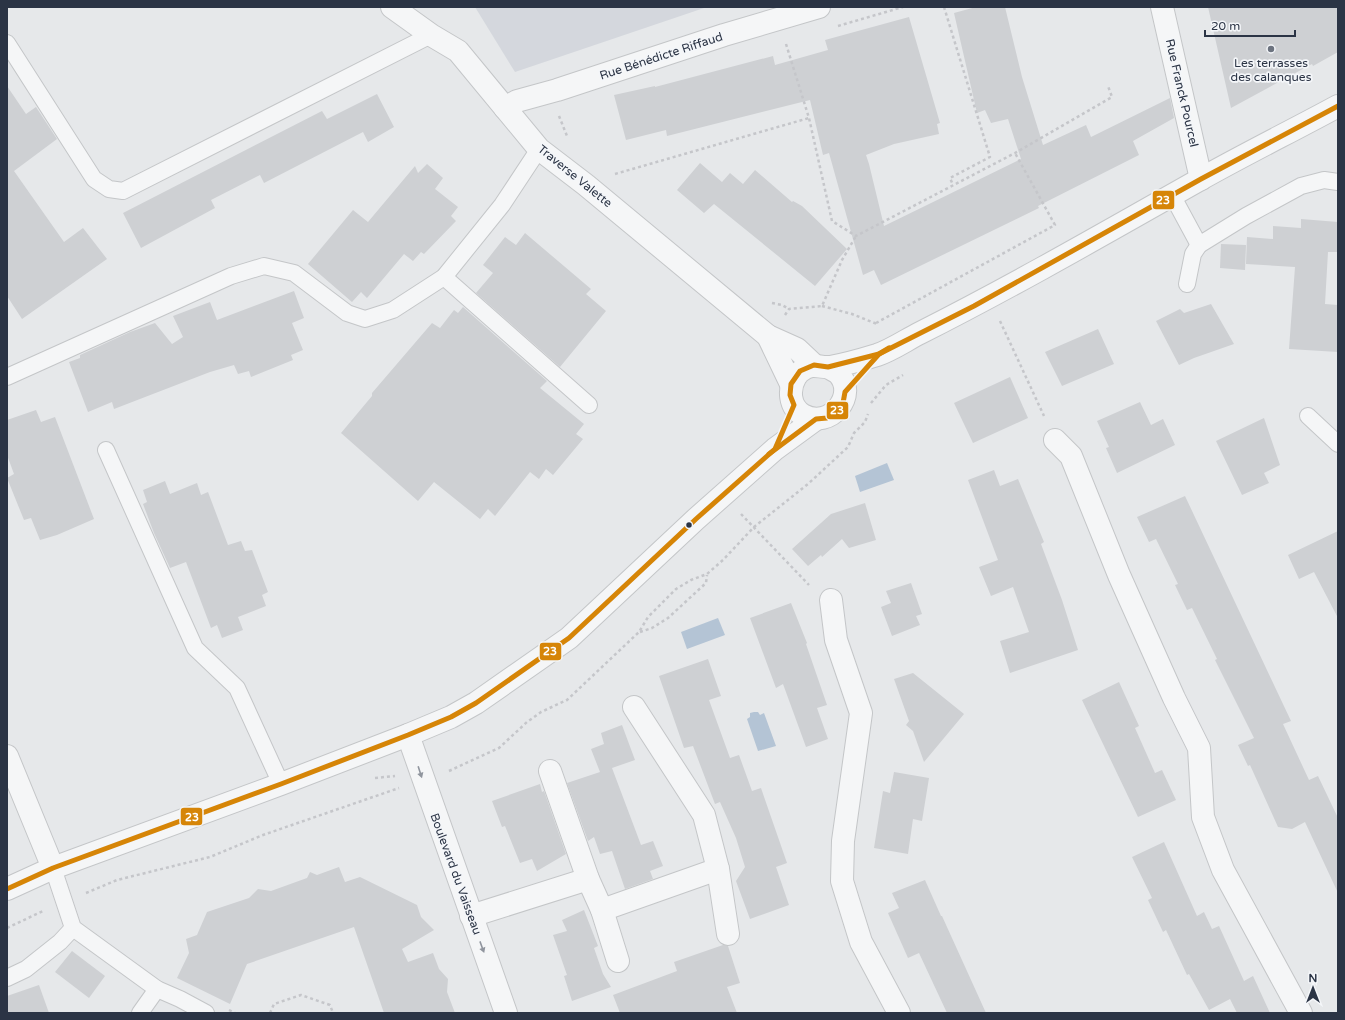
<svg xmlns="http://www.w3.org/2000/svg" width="1345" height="1020" viewBox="0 0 1345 1020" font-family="'Varela Round',sans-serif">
	<rect width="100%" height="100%" fill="#e6e8ea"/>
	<polygon fill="#d4d7dd" points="475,7 707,7 515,72"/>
	<g fill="#b4c4d5">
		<polygon points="887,463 894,480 860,492 855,476"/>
		<polygon points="718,618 725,635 687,649 681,632"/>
		<polygon points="754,712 758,712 760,715 764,713 776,746 758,751 747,719 750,717 750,713"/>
	</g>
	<g fill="#ced0d3">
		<polygon points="976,7 1005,7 1022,77 1043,145 1086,125 1091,137 1170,98 1174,118 1133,141 1139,155 1038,206 1039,208 881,285 874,270 863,275 829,153 823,155 810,100 667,136 666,130 626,140 614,95 655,86 655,87 773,56 775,65 828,50 825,40 909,17 940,123 937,124 939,134 894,144 866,155 869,164 884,226 1021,159 1008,119 991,123 985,110 977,113 954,13"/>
		<polygon points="1208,7 1338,7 1338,52 1313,66 1312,64 1231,108"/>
		<polygon points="7,86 26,114 36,107 57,139 14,171 64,242 83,228 107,259 22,319 7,296"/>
		<polygon points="377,94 394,127 368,142 363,132 264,183 260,175 211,200 215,208 141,248 123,213 322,111 327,119"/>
		<polygon points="700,163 722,182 730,173 743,184 755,170 792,202 793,201 802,206 847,249 815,286 714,204 704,213 677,190"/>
		<polygon points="427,164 443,178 435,189 458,207 451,216 456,221 424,254 421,252 413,261 404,254 367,298 361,292 352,302 308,264 353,210 368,222 415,166 418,173"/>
		<polygon points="1301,219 1338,222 1338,252 1328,252 1325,304 1338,305 1338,352 1289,349 1295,267 1246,264 1247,237 1273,239 1273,226 1301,228"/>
		<polygon points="525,233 591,289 586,294 606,311 560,367 476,293 493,273 483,265 505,237 516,245"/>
		<polygon points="1221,244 1246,245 1245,270 1220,268"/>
		<polygon points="294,291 304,318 292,323 303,350 291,355 293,360 251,377 249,371 238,374 234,365 210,372 114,409 112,402 88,412 69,362 80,358 80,355 130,332 155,323 172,344 183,337 173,316 210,302 217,320"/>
		<polygon points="1211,304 1234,344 1194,358 1179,365 1156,321 1180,309 1184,313"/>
		<polygon points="463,307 547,381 540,388 584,424 576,434 583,439 553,475 546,469 539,479 530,472 495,516 488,509 480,519 434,482 418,501 341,433 372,396 372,393 432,323 440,328 454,310 458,313"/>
		<polygon points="1098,329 1114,364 1062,386 1045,352"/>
		<polygon points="1010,377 1028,418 973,443 954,403"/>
		<polygon points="1140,402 1151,425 1163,419 1175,445 1117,473 1106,448 1109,447 1097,421"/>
		<polygon points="36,410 41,422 55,417 94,519 57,535 40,540 31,518 24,520 7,478 14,474 7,455 7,420"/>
		<polygon points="1264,418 1280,465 1264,473 1269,483 1242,495 1216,441"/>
		<polygon points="994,470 1000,486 1018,479 1044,542 1041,544 1062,600 1078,650 1010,673 1000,641 1029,632 1013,587 991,596 979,567 998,560 968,480"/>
		<polygon points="165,481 170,494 197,483 201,495 208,492 228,545 241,541 245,551 252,550 268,592 262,595 266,606 238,617 243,630 222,638 217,625 211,628 186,562 170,568 154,533 143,504 147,502 143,490"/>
		<polygon points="1185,496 1291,721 1283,724 1309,780 1318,776 1338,818 1338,893 1305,822 1292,829 1278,827 1250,765 1248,766 1238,745 1254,738 1215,660 1217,659 1192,608 1187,610 1175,585 1178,584 1156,539 1149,542 1137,517"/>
		<polygon points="865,503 876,540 849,548 842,539 822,557 821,555 808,566 792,549 831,514"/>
		<polygon points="1338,531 1338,618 1314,572 1299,579 1288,555"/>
		<polygon points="911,583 922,614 916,616 920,625 892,636 881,607 891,603 886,591"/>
		<polygon points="791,603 807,643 806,644 827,705 817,708 828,739 806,747 783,684 776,688 750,618"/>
		<polygon points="708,659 721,696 709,700 730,758 739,755 752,791 761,788 787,863 776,867 789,905 750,919 736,881 745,867 736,838 720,802 715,804 693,746 684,748 659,676"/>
		<polygon points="913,673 964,714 924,762 913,731 906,725 909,721 894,679"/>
		<polygon points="1119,682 1139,726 1135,728 1155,773 1162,770 1176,800 1138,817 1082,700"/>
		<polygon points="622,725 635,760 612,768 641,845 653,841 663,866 650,871 653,879 625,889 612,851 600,854 594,837 588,841 567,783 600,772 591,749 604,744 601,733"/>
		<polygon points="894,772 929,778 922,821 913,819 908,854 874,848 883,791 890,793"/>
		<polygon points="540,784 542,792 544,791 566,854 537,871 532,859 520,863 505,826 502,827 492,801"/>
		<polygon points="1164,842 1197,916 1204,912 1212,929 1219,926 1244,981 1253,976 1270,1013 1237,1013 1230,999 1209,1010 1189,974 1187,975 1166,930 1163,932 1148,900 1152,898 1132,857"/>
		<polygon points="339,867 345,882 360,877 417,905 421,917 434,930 402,949 408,962 433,953 439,969 448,979 447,992 455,1013 384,1013 354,927 247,964 230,1004 177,978 189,953 186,939 197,935 207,912 249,898 258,889 271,891 307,878 310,872 317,875"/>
		<polygon points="925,880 941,916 942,916 986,1013 947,1013 919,953 908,958 888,913 899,908 892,893"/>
		<polygon points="584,910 598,946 594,948 603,974 611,987 572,1001 564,976 567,975 553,935 567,931 562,920"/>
		<polygon points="723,945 728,946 740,983 727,987 737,1013 620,1013 613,995 677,971 674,962"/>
		<polygon points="72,951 105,976 89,998 55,972"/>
		<polygon points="39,985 49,1013 7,1013 7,996"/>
	</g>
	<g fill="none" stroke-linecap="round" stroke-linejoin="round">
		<defs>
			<g id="service">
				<polyline points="7,43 94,179 109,189 123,191 431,35"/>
				<polyline points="1172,195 1199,245 1246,216 1301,186 1324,180 1338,182"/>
				<polyline points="444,277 589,405"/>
				<polyline points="1187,284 1193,254 1199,245"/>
				<polyline points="7,377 231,276 264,266 294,273 347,313 365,319 393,310 444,277 502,205 539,149"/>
				<polyline points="1308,416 1338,444"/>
				<polyline points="106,450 195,648 237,688 281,784"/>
				<polyline points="53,868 73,928 157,989 180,999 206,1013"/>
				<polyline points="7,978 26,969 60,942 73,928"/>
				<polyline points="140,1013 157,989"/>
			</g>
			<g id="minor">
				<polyline points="392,7 431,35 458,51 539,149 586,185 768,336 797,349 814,365"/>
				<polyline points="1162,7 1201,179"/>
				<polyline points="505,108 517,101 557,90 724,35 819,7"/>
				<polyline points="768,336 791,384"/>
				<polyline points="1055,440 1071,456 1119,575 1174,698 1199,748 1203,817 1223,870 1301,1013"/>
				<polyline points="831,600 836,640 861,713 843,841 842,881 861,942 899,1013"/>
				<polyline points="634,707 704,815 718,869 728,934"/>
				<polyline points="408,735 506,1013"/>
				<polyline points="7,756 53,868"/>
				<polyline points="550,771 588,879 602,910 618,961"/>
				<polyline points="602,910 718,869"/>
				<polyline points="471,916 588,879"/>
			</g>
			<g id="tertiary">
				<path d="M828,367C831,369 835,371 838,373C859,395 830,430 803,415C789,407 788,389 796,376C798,374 799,372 801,371C813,362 818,368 830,367C842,365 864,359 877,355C892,350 906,340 920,333C1015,285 1107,232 1199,180C1245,154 1292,131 1338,106"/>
				<polyline points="7,889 53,868 281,784 408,735 451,717 476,703 569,638 696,519 775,449 816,419"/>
			</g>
		</defs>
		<use href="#service" stroke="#c4c6c8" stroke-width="18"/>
		<use href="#minor" stroke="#c4c6c8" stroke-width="24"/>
		<use href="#tertiary" stroke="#c4c6c8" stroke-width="24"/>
		<g stroke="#c5c6ca" stroke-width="2.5" stroke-dasharray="3 3" stroke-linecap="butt">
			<polyline points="944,7 990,157 950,178 953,185"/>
			<polyline points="838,26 903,7"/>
			<polyline points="786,44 809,118 832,221 856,236 1015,153 1112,97 1108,86"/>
			<polyline points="559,116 567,136"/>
			<polyline points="615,174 809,118"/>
			<polyline points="772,303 782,305 789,309"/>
			<polyline points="822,306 852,314 877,324"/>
			<polyline points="785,315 789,309 822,306 842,260 856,236"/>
			<polyline points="1000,321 1044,416"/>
			<polyline points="876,323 1055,225 1015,153"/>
			<polyline points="871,403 886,385 903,375"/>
			<polyline points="741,514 809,585"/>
			<polyline points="640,632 652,628 668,618 706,583 707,575"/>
			<polyline points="449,771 499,748 527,722 541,712 567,700 639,632 648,617 676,589 691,580 707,574 723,560 754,527 808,484 848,447 854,433 865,422 868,414"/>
			<polyline points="375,778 395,776"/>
			<polyline points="86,893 117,880 210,857 263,835 399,788"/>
			<polyline points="7,928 43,911"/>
			<polyline points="229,1010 235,1013"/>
			<polyline points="270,1013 274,1004 301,995 330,1005 333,1013"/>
		</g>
		<use href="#service" stroke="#f5f6f7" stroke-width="16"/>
		<use href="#minor" stroke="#f5f6f7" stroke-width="22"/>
		<use href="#tertiary" stroke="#f5f6f7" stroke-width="22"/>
		<defs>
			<g id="bus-1">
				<polyline points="769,454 816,419 827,418 836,412 843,403 845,392 879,354 889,348"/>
				<polyline points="7,889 53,868 281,784 408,735 451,717 476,703 569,638 696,519 775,449 794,405 790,395 791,384 800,371 814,365 828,367 879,354 974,306 1201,179 1338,106"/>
			</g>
		</defs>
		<use href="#bus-1" stroke="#f4f6f9" stroke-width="8"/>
		<use href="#bus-1" stroke="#d68507" stroke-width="5"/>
	</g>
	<defs><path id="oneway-solid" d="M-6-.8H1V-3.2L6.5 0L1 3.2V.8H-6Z"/></defs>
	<g fill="#90959e">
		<use href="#oneway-solid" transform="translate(420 772) rotate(72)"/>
		<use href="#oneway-solid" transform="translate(482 947) rotate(70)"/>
	</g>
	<circle fill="#6c737f" stroke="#f4f6f9" stroke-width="1.5" cx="1271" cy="49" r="4"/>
	<circle fill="#2b3445" stroke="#f4f6f9" stroke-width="1.5" cx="689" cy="525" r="3.5"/>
	<g text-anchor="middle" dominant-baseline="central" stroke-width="3.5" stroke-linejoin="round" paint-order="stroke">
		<g font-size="12" fill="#2b3445" stroke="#f4f6f9">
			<text transform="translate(661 56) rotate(-18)">Rue Bénédicte Riffaud</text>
			<text transform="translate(1182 93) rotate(77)">Rue Franck Pourcel</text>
			<text transform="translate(575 176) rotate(39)">Traverse Valette</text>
			<text transform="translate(456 874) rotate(70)">Boulevard du Vaisseau</text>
		</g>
		<g font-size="12" fill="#2b3445" stroke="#f4f6f9">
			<text x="1271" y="63">Les terrasses<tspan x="1271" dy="14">des calanques</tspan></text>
		</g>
	</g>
	<g stroke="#f4f6f9" stroke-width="1.5">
		<rect x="1152" y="190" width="23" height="20" rx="4" fill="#d68507"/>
		<rect x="826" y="401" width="23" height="19" rx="4" fill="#d68507"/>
		<rect x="539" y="642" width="23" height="19" rx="4" fill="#d68507"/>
		<rect x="180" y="807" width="23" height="19" rx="4" fill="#d68507"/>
	</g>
	<g font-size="11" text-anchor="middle" font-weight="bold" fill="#fff">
		<text x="1163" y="204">23</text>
		<text x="837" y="414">23</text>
		<text x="550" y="655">23</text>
		<text x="192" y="821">23</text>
	</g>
	<rect width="1345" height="1020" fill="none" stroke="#2b3445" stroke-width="16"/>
	<g transform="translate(1313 988)" stroke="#f4f6f9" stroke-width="3" paint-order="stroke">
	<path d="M0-3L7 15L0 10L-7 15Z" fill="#2b3445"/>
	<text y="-6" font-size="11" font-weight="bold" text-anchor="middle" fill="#2b3445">N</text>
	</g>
	<path d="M1205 30v6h90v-6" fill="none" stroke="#2b3445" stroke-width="2"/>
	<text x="1211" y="30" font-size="12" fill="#2b3445" stroke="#f4f6f9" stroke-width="3" paint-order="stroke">20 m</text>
</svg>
